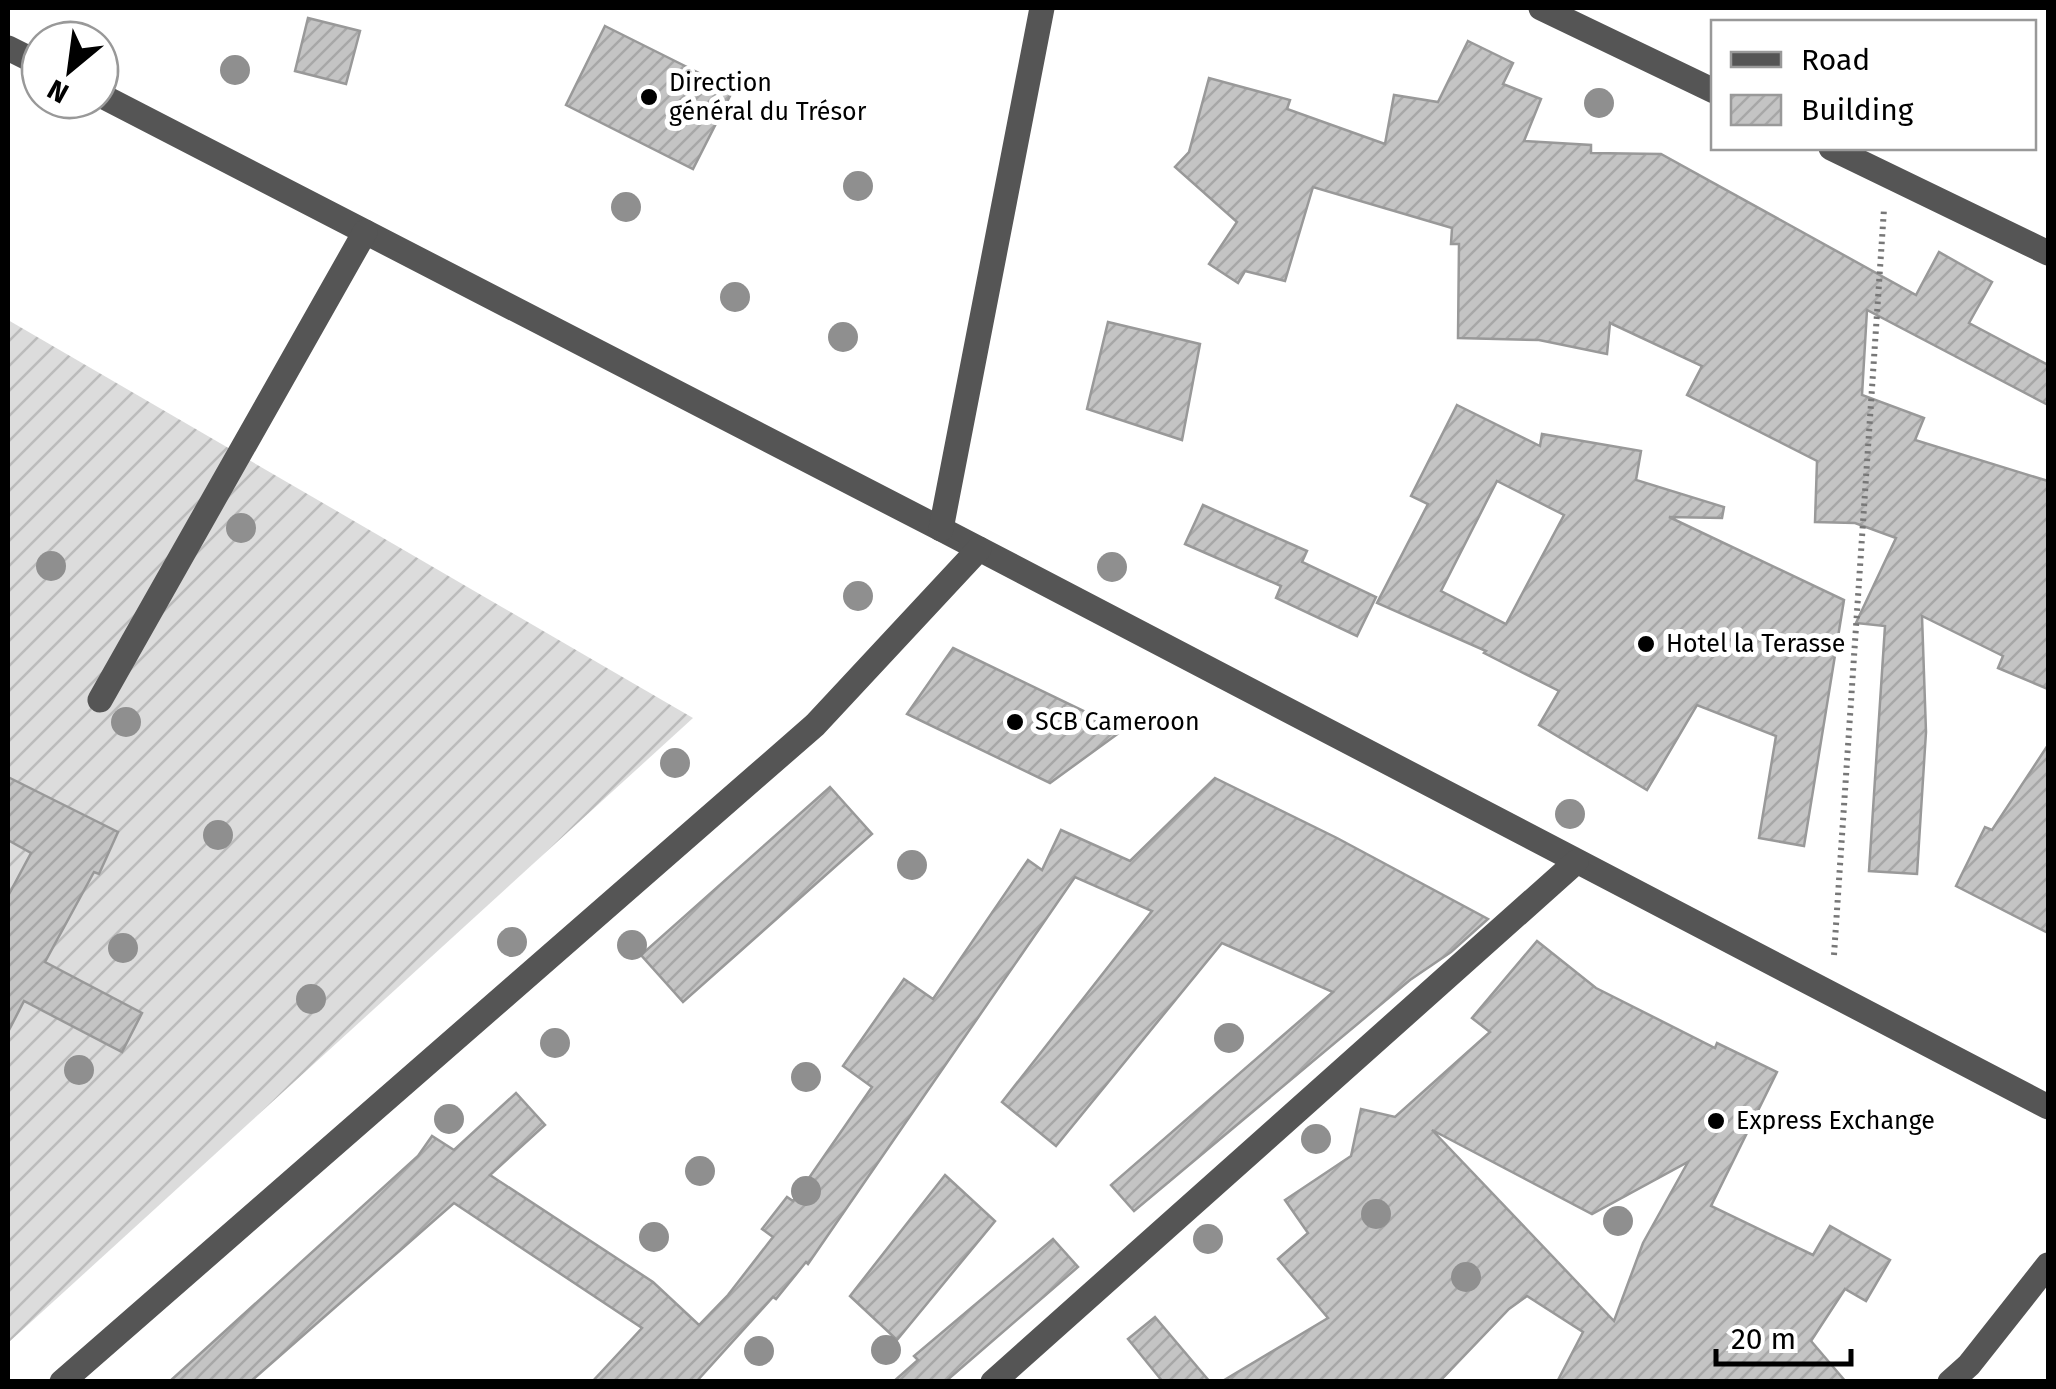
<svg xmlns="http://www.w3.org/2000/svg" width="2056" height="1389" viewBox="0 0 2056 1389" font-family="'Fira Sans',sans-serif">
	<defs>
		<pattern id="garden-furrows" width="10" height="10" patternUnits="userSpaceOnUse" patternTransform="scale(2.5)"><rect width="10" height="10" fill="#dcdcdc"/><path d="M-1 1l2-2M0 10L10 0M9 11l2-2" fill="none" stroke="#bbb"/></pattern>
		<pattern id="building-hatch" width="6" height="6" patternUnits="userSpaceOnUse" patternTransform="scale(2.5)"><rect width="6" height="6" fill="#c4c4c4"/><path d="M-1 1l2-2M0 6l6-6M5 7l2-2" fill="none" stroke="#a7a7a7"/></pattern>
	</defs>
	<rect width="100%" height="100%" fill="#fff"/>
	<polygon fill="url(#garden-furrows)" points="8,320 693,718 8,1343"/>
	<g fill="url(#building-hatch)" stroke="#999" stroke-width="2.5" fill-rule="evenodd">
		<polygon points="308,18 360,31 346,84 295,71"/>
		<polygon points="605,26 733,90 693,169 566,105"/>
		<polygon points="1468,41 1513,63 1503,84 1541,99 1524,141 1591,145 1591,153 1661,154 1916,295 1939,252 1992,282 1969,323 2048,365 2048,405 1867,310 1862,395 1924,418 1915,440 2048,481 2048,689 1998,668 2003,656 1922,616 1926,732 1917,874 1869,871 1885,626 1856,623 1896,538 1855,523 1815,522 1817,461 1687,395 1702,366 1610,323 1607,354 1539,340 1458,338 1459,244 1451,244 1452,228 1313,187 1285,281 1245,271 1238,283 1209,264 1237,222 1175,167 1189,152 1209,78 1290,100 1287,109 1385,144 1394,95 1438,102"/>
		<polygon points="1108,322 1200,344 1182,440 1087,409"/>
		<path d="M1457,405L1540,446L1542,434L1641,451L1636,480L1724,507L1722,518L1669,517L1844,600L1804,846L1759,838L1776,736L1697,705L1647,790L1539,725L1559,691L1484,653L1486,651L1377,603L1428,504L1411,496ZM1497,481L1564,515L1506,624L1441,591Z"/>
		<polygon points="1203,505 1307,551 1302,562 1376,597 1357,636 1276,598 1281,586 1185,544"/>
		<polygon points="953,648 1123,730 1050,783 907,714"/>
		<polygon points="2048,745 2048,933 1956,886 1985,827 1992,830"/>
		<polygon points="8,777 118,832 99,874 94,872 45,962 142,1013 122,1052 24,1001 8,1032 8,896 31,853 8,840"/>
		<polygon points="1215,778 1337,838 1488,919 1451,952 1410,980 1134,1211 1111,1185 1333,992 1222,943 1056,1146 1002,1102 1152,911 1075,877 808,1264 806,1262 776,1299 773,1297 696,1382 592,1382 642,1328 454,1203 250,1382 169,1382 418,1156 432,1136 454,1150 516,1093 545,1125 490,1175 653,1282 699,1325 728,1295 773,1237 762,1229 787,1197 793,1201 872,1087 843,1066 904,979 933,999 1028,860 1042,870 1061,830 1130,861"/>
		<polygon points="830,787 872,834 683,1002 641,955"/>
		<path d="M1537,941L1596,988L1715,1048L1717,1043L1777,1072L1711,1206L1813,1255L1830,1226L1890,1260L1866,1301L1845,1289L1811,1341L1846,1382H1557L1583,1332L1527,1296L1509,1309L1439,1382H1221L1328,1318L1278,1259L1308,1233L1285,1200L1351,1156L1361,1109L1395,1117L1490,1032L1472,1018ZM1432,1130L1592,1214L1688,1162L1643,1243L1614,1321Z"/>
		<polygon points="945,1175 995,1221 897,1340 850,1296"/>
		<polygon points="1053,1239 1078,1267 945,1382 893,1382 918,1360 914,1356"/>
		<polygon points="1155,1317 1210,1382 1163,1382 1128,1339"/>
	</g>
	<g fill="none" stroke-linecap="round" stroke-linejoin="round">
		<polyline stroke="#777" stroke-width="6" stroke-dasharray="2.5 5" stroke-linecap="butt" points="1834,955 1884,209"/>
		<g stroke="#555" stroke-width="25">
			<polyline points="1541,8 1714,91"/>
			<polyline points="8,48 40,64"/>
			<polyline points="100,95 941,529 2048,1107"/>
			<polyline points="1831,148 2048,253"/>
			<polyline points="941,529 1042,8"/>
			<polyline points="100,700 365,232"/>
			<polyline points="62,1382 815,725 979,549"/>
			<polyline points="993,1382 1576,862"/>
			<polyline points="1950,1382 1969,1365 2048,1265"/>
		</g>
	</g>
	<g fill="#8f8f8f">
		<circle cx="235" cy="70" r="15"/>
		<circle cx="1599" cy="103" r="15"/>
		<circle cx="858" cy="186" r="15"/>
		<circle cx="626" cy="207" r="15"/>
		<circle cx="735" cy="297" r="15"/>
		<circle cx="843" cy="337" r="15"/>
		<circle cx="241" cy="528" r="15"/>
		<circle cx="51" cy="566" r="15"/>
		<circle cx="1112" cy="567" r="15"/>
		<circle cx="858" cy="596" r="15"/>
		<circle cx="126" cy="722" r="15"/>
		<circle cx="675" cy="763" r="15"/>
		<circle cx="1570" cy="814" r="15"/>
		<circle cx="218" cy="835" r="15"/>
		<circle cx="912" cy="865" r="15"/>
		<circle cx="512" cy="942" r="15"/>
		<circle cx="632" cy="945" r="15"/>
		<circle cx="123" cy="948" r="15"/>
		<circle cx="311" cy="999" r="15"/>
		<circle cx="1229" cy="1038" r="15"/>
		<circle cx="555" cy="1043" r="15"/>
		<circle cx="79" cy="1070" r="15"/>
		<circle cx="806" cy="1077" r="15"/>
		<circle cx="449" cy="1119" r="15"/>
		<circle cx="1316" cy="1139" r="15"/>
		<circle cx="700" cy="1171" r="15"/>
		<circle cx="806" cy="1191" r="15"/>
		<circle cx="1376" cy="1214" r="15"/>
		<circle cx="1618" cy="1221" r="15"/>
		<circle cx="654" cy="1237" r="15"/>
		<circle cx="1208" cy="1239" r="15"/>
		<circle cx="1466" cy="1277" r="15"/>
		<circle cx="886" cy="1350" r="15"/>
		<circle cx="759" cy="1351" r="15"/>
	</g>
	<g fill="#000" stroke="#fff" stroke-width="4">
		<circle cx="649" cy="97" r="10"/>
		<circle cx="1646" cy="644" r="10"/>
		<circle cx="1015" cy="722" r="10"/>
		<circle cx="1716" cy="1121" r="10"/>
	</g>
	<g text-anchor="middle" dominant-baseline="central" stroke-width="10" stroke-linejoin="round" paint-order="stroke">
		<g font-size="25" fill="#000" stroke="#fff" text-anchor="start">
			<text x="669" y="83">Direction<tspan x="669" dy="29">général du Trésor</tspan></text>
			<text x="1666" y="644">Hotel la Terasse</text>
			<text x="1035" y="722">SCB Cameroon</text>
			<text x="1736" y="1121">Express Exchange</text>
		</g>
	</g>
	<rect width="2056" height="1389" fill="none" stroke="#000000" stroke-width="20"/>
	<rect x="1711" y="20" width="325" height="130" fill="#ffffff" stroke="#999999" stroke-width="2.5"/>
	<rect x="1731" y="52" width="50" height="15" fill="#555555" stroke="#999999" stroke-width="2.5"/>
	<text x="1801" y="70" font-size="30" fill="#000000">Road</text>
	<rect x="1731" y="95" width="50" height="30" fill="url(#building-hatch)" stroke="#999999" stroke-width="2.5"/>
	<text x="1801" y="120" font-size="30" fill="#000000">Building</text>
	<g transform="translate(70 70) rotate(209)"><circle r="48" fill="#ffffff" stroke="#999999" stroke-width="2.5"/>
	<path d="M0-8L18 38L0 25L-18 38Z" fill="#000000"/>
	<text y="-15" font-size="28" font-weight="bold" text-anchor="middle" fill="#000000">N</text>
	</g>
	<path d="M1716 1349v15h135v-15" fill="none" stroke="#000000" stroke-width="5"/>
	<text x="1731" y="1349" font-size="30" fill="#000000" stroke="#ffffff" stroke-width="8" paint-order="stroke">20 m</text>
</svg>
